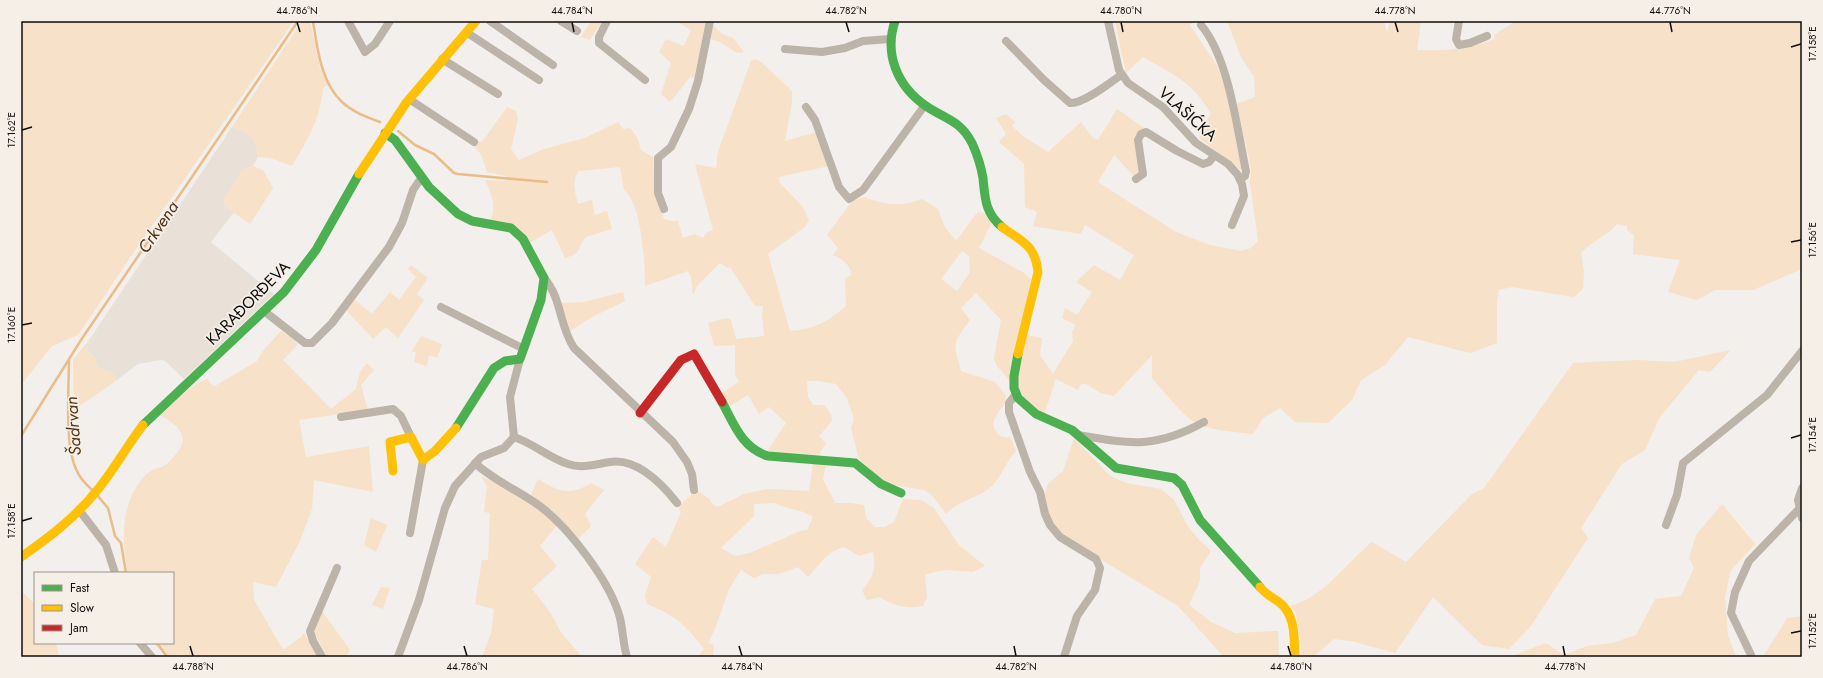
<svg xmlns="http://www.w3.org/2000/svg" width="1823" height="678" viewBox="0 0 1823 678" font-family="Jost,sans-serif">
	<rect width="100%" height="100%" fill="#f2efec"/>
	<polygon fill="#e9e1d8" points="232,127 251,135 255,140 258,157 253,166 247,168 223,200 227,208 234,212 211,242 274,294 184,379 165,361 161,360 138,364 117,380 111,372 98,368 95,358 87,351 89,340"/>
	<g fill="#f7e1c8" fill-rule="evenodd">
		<polygon points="21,21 293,22 136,249 78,335 52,346 21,385"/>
		<path d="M302,21H310L320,68L328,85L323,88C320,121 308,138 292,166L270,158L258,157C254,135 252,135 232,127Z"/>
		<polygon points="591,21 602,21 590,40 581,37"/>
		<polygon points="676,21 706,21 696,79 691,76 670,102 661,94 671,63 659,52 666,39 684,46 691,30"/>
		<path d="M1115,21H1196L1190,25L1217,66L1226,89L1242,166L1241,170L1199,138L1206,127V122L1211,114C1193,82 1174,75 1143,57L1126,73Z"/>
		<path d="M1227,21H1384L1387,32L1390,21H1421L1417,50C1448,51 1466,50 1495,39L1494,35L1516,21H1802V269L1753,290H1715L1697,300L1668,292L1680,260L1633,254L1634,235L1627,230V226L1617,224C1607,236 1592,241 1581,253L1584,272L1583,289L1574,297L1512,287L1499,290L1497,300V343L1470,353L1408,337L1385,365L1361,380L1352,400L1328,423L1295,422L1280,408L1263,418L1253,434C1235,432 1215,431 1198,424C1184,418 1163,390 1152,378V355L1114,396L1101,393L1086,384H1081L1078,390L1056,379L1044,415L1027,404L1016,382L1027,335L1042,338L1040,355L1053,374L1073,341L1072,332L1076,325L1062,318L1065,308L1077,315L1092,292L1076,282L1094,265L1120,280L1134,255L1085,225L1081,234L1033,226L1037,212L1025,207L1024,164L999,142L1006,134L996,118L1006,114L1015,122L1012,126L1024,137L1048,152L1081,122L1093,138L1098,140L1117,109L1147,130L1141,131L1139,170L1134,176L1114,155L1098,182L1176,232L1210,245L1241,251L1251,248L1258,241L1250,183L1251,168L1237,104L1255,97L1254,77L1241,57Z"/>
		<polygon points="713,25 722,34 733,38 744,52 737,53 720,42 711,39 710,33"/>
		<path d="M755,59L761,62L792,91V102L785,141L817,132L829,166L779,177L780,183L803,207L809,221L805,227L768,254L790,331C813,330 829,321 846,306L845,279L852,274C848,263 843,259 833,255L838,248L827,235L853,200L865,197C881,205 905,207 922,199L938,209L945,227L956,241L976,214L979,212L987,215L992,222L979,248L1024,273L1031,279L1010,381L996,365L994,358L1001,320L976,293L961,308L970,320C952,345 953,341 961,371L995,382L1006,396C1005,399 1006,402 1004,405C998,413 987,424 998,434C1001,437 1007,438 1010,437L1016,451C1005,462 1001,480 988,489C975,499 958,501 946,514L931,494L924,490L894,485L880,480L859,459L851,428L854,419L847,398L836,384L819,381H807L808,397L813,405H824L831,414L832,421L819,436L826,443L819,455L766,453L786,423L769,407L759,414L748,395L728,407L720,394L739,382L735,374V345L714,346L708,323L727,318L731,320L736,339L764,336L762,314L763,306H755L730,267L728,268L720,263L697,286L693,295L691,276L688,271L645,286C645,263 642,204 624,190L620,167L579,171C571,181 575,192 578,204L592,200L595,215L607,211L612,229L586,237C576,247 585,252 565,258L552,230L529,243L490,222C497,204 492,196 485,180L504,181L506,176L487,172L481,154L475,148L476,141L482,142L507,107L516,111L518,119L511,149L519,160L544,149L585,138L618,122L623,129L630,128L637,137L641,150L653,157C654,178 655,199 664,219L671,221H678L683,238L695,234L703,238L706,233L713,230L695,164L716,168L718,152L751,61ZM962,251L969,256L970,272L957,291L941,279Z"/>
		<polygon points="253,166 263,170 273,188 250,224 227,208 223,200 242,170"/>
		<polygon points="411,265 428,278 417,294 424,300 398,338 386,327 373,339 346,310 354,299 372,314 390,292 399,300 416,277 408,269"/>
		<polygon points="623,292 625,301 590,318 569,332 561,303 583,302"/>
		<path d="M281,331L289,335L298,344L283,360L331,409L356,389L360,372L367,363L374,370L361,385L368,410L299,420L306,457L369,446L373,492L314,480L312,509L300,541L276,587L253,582L254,600L283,650L301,637L304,633L318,657H168L153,643H173V573H118V571L127,570C123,544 121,520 132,495C136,486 143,476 151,471C154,468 158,468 162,467C168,464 172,459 176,454C192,436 177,425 160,415C174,403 189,384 208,379L211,384L215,386L257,361L262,352Z"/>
		<polygon points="421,336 442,344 437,358 429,355 427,366 414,362 416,353 412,351"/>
		<polygon points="89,340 87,351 95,358 98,367 111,372 117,380 74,410 73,360"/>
		<path d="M1731,350L1710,372L1699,370L1660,417L1645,450L1622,464L1581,528L1588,538L1531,626L1509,649L1482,645L1433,597L1395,653L1351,641L1334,639L1313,657H1302L1296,613L1290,606C1322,599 1347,562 1372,542L1406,562L1471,495L1484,488L1573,363L1638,360L1674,362Z"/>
		<polygon points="1074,438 1110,476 1126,483 1161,489 1174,500 1187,525 1199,540 1211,551 1200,568 1200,581 1189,605 1211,622 1235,633 1278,631 1279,657 1224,657 1178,606 1065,538 1050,519 1044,496 1048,484 1063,471"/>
		<path d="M813,463L826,465L823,479L835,503H851L864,505L866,518L875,527H885L894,522L903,499L921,500L934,508L959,545L985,566L973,572L947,570L934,572L925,575L927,597L923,606C908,609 893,606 880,597L867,600L862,590C873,578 877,569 873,552L859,556L844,547C829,550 818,566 808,577L798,567L779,574H763L754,578L741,570L729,589L715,629L708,643L714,645L713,657H698L704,649C685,625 677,616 647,604L645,596L651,577L635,564L653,537L666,547L681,512L679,509L681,504L697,490L709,499L714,506L718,507L744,494L768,489L809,491ZM776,503L778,505L803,512L813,517L807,530L800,531L750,553L735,556L721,548L754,516V504Z"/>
		<path d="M482,477C510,488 536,504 557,525L540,546L557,566L532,589L550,612L560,631L582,657H482L491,633L494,609L475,604L482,560H488L490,513L484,512L487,487Z"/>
		<path d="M538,479C558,491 569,497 591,483L604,490L585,514L591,526L578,539L560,518L531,495Z"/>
		<polygon points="1722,504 1755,544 1731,570 1725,597 1728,635 1736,657 1510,657 1546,643 1564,655 1587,646 1612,643 1636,635 1655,599 1681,596 1694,568 1689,558 1696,535"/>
		<polygon points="371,518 387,525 376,552 364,545"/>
		<polygon points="381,587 390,588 383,609 372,605"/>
		<polygon points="21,591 35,604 35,643 56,643 59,657 21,657"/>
		<polygon points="322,611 350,650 346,657 327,657 314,632"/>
		<polygon points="1802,616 1802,657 1763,657 1787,618"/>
	</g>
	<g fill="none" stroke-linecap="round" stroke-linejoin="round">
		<g stroke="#eabd86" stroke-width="2.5">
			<path d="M313,21C317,47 321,83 342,102C353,112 366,117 380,122"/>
			<polyline points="398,131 415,145 434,154 454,173 458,174 547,182"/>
			<path d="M69,360C69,389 64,446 77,471C80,479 86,484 92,490"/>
			<polyline points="21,436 81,340 298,21"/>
			<polyline points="97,495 108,508 115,536 121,543 126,573"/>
			<polyline points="157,643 167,657"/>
		</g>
		<g stroke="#bcb3a9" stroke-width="8">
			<polyline points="348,21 365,52 375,44 390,21"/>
			<polyline points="490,21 553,65"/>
			<polyline points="561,21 577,31"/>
			<polyline points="607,21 599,37 599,43 645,80"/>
			<polyline points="1108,21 1119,70 1128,83 1163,107 1196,143 1228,164 1237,174 1242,184 1244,196 1232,225"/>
			<polyline points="1459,21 1456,39 1459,45 1470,43 1487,36"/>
			<path d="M1201,25C1229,58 1237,129 1246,171L1245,176L1240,179"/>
			<polyline points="466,32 539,80"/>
			<path d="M1006,41L1044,80L1070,103C1083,104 1110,83 1121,75"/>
			<polyline points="785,49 822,52 845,48 863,41 890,39"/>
			<polyline points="442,59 498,94"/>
			<polyline points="409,99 474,142"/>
			<polyline points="806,107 815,120 839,187 849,199 863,190 925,105"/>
			<polyline points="1136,179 1143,174 1138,140 1141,134 1146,132 1177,151 1203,164 1209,162 1214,156"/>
			<polyline points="664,209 658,193 658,158 671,147 689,109 698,81 710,21"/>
			<path d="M544,278C562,298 559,326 574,348L673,442L687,462L692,474L694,490"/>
			<polyline points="441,307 524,349"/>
			<polyline points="264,311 305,343 312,343 332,323 389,247 402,223 413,190 422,177"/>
			<path d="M520,359L510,397L514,437C533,443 549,458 568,464C582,469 597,464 610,462C637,458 662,484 677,503"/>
			<polyline points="1016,394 1009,403 1009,412 1030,472 1040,492 1045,514 1050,525 1060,537 1096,559 1100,568 1095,590 1077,616 1064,657"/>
			<polyline points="341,417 393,409 401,416 411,437"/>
			<path d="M1078,435C1130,444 1155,449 1204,422"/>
			<path d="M475,463C494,481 520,491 541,507C570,529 611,583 620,618C623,631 623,644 627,657"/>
			<polyline points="1802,488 1798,500 1802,518"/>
			<polyline points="79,510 106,545 115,573"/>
			<polyline points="1666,525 1677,495 1683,463 1767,395 1802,351"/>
			<polyline points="410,533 423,460"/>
			<polyline points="140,643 152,657"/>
			<polyline points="1751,655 1731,613 1735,592 1749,561 1799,509"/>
			<polyline points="322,657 313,641 310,631 337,568"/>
			<polyline points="398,657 419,600 445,508 455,486 481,457 504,448 514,437"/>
		</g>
		<g stroke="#4caf50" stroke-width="9">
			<path d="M895,21C884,54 897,86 926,106C945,119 960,120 972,143C977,154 981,166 983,178C985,198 985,213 1002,227"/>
			<polyline points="385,133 395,140 429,187 458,214 472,221 511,228 523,239 544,278 541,300 520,359 505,361 494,368 456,428"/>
			<polyline points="1018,354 1014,376 1014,388 1018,398 1036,414 1072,430 1116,468 1174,478 1182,485 1200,520 1260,587"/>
			<path d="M722,402C734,424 742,448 768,456L855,463L881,484L901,493"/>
			<polyline points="143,425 284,292 316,250 359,174"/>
		</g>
		<g stroke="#ffc107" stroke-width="9">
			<polyline points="359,174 406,103 476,21"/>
			<path d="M1002,227C1022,242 1035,244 1038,272L1018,354"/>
			<polyline points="393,471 390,442 411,437 423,460 435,451 456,428"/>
			<path d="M21,557C50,537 77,516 99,488C115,468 127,446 143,425"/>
			<path d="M1260,587C1265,594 1272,597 1279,602C1296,615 1294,638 1295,657"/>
		</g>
		<polyline stroke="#c62828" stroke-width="9" points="640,413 681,360 694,354 722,402"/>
	</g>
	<path fill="none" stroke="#0f0c0a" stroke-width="1.5" d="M297,22L300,32M572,22L574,32M846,22L849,32M1121,22L1123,32M1395,22L1398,32M1670,22L1672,32M1791,47L1801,44M22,130L32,127M1791,242L1801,240M22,325L32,323M1791,438L1801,435M22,521L32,518M1791,633L1801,631M190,646L193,656M464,646L467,656M739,646L742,656M1014,646L1016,656M1288,646L1291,656M1563,646L1565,656"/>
	<g text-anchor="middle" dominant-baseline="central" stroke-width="3.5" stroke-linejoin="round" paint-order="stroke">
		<g font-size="16" fill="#0f0c0a" stroke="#f6efe8">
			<text transform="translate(1188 114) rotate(42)">VLAŠIĆKA</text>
			<text transform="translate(248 303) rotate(-45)">KARAĐORĐEVA</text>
		</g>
		<g font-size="17" font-style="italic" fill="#513716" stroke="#f6efe8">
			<text transform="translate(158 227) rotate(-56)">Crkvena</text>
			<text transform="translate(73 426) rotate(-94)">Šadrvan</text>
		</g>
	</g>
	<rect width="1823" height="678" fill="none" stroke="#f6efe8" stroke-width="44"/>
	<rect x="34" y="572" width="140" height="72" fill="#f6efe8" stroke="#9a948f"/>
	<rect x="42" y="585" width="20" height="6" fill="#4caf50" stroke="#9a948f"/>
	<text x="70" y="592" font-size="12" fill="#0f0c0a">Fast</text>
	<rect x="42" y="605" width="20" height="6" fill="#ffc107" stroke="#9a948f"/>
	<text x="70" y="612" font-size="12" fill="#0f0c0a">Slow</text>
	<rect x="42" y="625" width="20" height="6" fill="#c62828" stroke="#9a948f"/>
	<text x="70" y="632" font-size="12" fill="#0f0c0a">Jam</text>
	<rect x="22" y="22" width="1779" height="634" fill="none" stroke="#0f0c0a" stroke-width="1.5"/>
	<g font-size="10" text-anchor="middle" fill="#0f0c0a">
		<text x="297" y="14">44.786°N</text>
		<text x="572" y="14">44.784°N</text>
		<text x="846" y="14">44.782°N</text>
		<text x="1121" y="14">44.780°N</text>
		<text x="1395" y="14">44.778°N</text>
		<text x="1670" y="14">44.776°N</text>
		<text transform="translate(1812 44) rotate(-90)" y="4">17.158°E</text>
		<text transform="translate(11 130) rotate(-90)" y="4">17.162°E</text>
		<text transform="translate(1812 240) rotate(-90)" y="4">17.156°E</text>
		<text transform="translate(11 325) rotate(-90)" y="4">17.160°E</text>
		<text transform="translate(1812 435) rotate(-90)" y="4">17.154°E</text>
		<text transform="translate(11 521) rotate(-90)" y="4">17.158°E</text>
		<text transform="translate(1812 631) rotate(-90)" y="4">17.152°E</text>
		<text x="193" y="670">44.788°N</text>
		<text x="467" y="670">44.786°N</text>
		<text x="742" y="670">44.784°N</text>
		<text x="1016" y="670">44.782°N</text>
		<text x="1291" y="670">44.780°N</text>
		<text x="1565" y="670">44.778°N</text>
	</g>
</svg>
